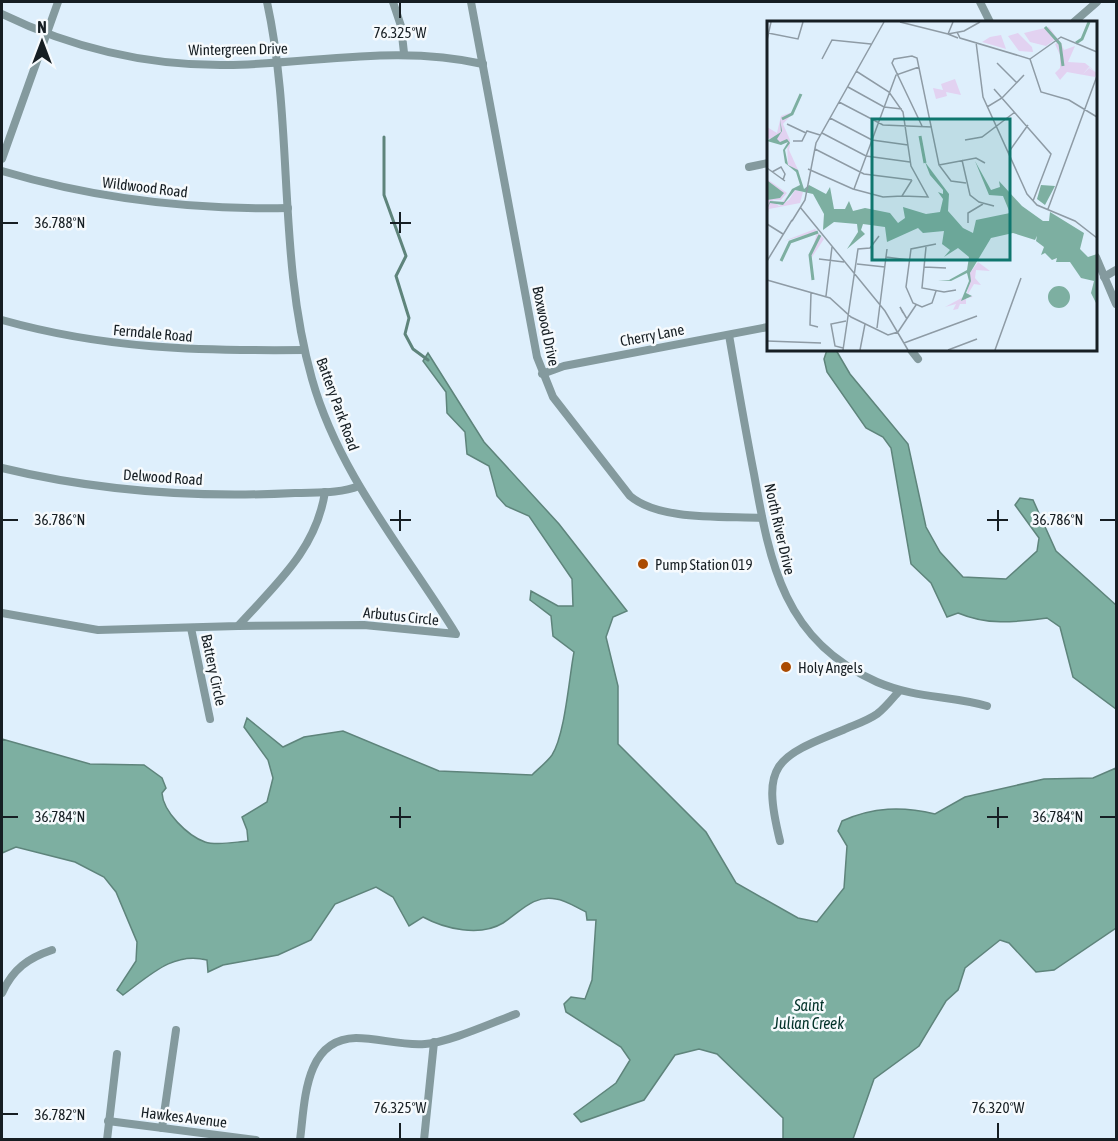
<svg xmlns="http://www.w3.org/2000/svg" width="1118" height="1141" viewBox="0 0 1118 1141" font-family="'Asap Condensed',sans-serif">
	<rect width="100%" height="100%" fill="#deeffc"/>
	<g fill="#7dafa1" stroke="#5e847b" stroke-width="1.5">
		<path d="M827,350H836L850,374L908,444L926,527L940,552L963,577L1006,579L1037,551L1039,538L1015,505L1020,498L1033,500L1056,551L1116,605V709L1073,677L1060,627L1047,618C1015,622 989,626 958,613L947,617L931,583L911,564L891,448L883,437L866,428L827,372L824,359Z"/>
		<path d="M428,353L484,442L559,524L627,611L613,617L606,637L618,686V744L706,832L736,883L798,918L817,922L844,888L847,846L838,831L842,821C873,807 902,806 935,814L965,797L1044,779L1093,778L1116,768V928L1054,970L1036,972L1009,943L1000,940L965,968L958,990L946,1001L919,1046L874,1079L853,1139H783V1118L717,1054L699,1049L675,1055L644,1100L581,1122L574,1114L616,1083L630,1060L621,1047L566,1012L564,1004L571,997L585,999L592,980L596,920H587L586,912C577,908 566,900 556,899C534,894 520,912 503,923C480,937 445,929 423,917L409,926L393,897L376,887L335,904L311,940L278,955L223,965L208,972L207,960C173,951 149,976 123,995L117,990L136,961L137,942L116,892L104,877L75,862L16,847L2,853V739L90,764L144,765L162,778L166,788L162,793C163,812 188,836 205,842C217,846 235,842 248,841L247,830L242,817L267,802L273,778L268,760L244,727L247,718L283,747L304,737L343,731L439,771L532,775C538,769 547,762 552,755C565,735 569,678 574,652L553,636L551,616L530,600L531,591L558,606H573L572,579L529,516L506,506L497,496L489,466L467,454L465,432L447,413L446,392L423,361Z"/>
	</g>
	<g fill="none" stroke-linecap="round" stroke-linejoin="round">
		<polyline stroke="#5e847b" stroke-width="3" points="384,137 384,195 406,256 396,276 409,318 405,334 413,349 428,360"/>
		<g stroke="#849a9e" stroke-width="8">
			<polyline points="393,2 401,26 404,53"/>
			<path d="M471,2L537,357L553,397L630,496C660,521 723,516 762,518"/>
			<polyline points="980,2 990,22"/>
			<path d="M2,14C72,48 149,66 227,65C313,64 397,44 483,64"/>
			<polyline points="1074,22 1097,2"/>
			<polyline points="2,159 58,2"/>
			<polyline points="749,167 768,163"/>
			<path d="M2,171C96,199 189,210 288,208"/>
			<polyline points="1096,257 1116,304"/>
			<polyline points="1104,277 1116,270"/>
			<path d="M2,320C105,349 198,351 304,350"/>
			<path d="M729,335C737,381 745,428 754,474C770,564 784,641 877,682C917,699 948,695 987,706"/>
			<polyline points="911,350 918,359"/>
			<polyline points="542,374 564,366 768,327"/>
			<path d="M2,468C97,491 197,498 295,493C316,492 339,494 359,486"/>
			<path d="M2,613L98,630L238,626C276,584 316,550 325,492"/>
			<path d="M238,626L364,625L456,634C405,551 339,475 312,379C277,256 294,126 267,2"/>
			<polyline points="191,628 210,719"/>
			<path d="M780,841C761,764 775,757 843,730C854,725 867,721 877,714C885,708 892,699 899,691"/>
			<path d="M2,993C13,969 28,958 52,950"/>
			<polyline points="108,1121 256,1140"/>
			<polyline points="162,1128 176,1030"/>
			<polyline points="107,1140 117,1054"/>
			<path d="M300,1140C305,1102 304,1039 356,1038C379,1038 402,1046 425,1044C450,1042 491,1023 516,1014"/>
			<polyline points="424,1140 434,1042"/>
		</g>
	</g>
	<path fill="none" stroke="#161e23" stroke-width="2" d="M400,3V18M400,212V233M3,223H18M390,223H411M400,510V531M998,510V531M3,520H18M390,520H411M987,520H1008M1100,520H1115M400,807V828M998,807V828M3,817H18M390,817H411M987,817H1008M1100,817H1115M3,1114H18M400,1123V1138M998,1123V1138"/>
	<g fill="#ab4b02" stroke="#f6fafd" stroke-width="2">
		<circle cx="643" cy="564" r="6"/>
		<circle cx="786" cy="667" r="6"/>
	</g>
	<g text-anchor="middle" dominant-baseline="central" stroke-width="5" stroke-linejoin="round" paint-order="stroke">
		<g font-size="15" fill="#161e23" stroke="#f6fafd">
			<text transform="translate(238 49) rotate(-1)">Wintergreen Drive</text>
			<text transform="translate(145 187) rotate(7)">Wildwood Road</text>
			<text transform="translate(546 326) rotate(78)">Boxwood Drive</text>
			<text transform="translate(153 333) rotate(5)">Ferndale Road</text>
			<text transform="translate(652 335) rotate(-11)">Cherry Lane</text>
			<text transform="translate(338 404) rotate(70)">Battery Park Road</text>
			<text transform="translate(163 477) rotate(4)">Delwood Road</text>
			<text transform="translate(780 529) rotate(77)">North River Drive</text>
			<text transform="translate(401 616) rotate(6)">Arbutus Circle</text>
			<text transform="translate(214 670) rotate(78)">Battery Circle</text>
			<text transform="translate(184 1117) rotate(7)">Hawkes Avenue</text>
		</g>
		<g font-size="15" fill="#161e23" stroke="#f6fafd" text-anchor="start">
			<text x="655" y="564">Pump Station 019</text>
			<text x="798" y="667">Holy Angels</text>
		</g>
		<g font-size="16" font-style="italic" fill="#023229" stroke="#f6fafd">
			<text x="809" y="1005">Saint<tspan x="809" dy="18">Julian Creek</tspan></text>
		</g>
	</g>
	<g transform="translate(767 21)">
		<rect width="330" height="330" fill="#deeffc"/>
		<path d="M282,6L290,17L279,25L263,21L257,12ZM251,12L265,26L266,31L252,30L241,15ZM234,14L239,28L215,21L223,16ZM293,20L297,29L308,25L301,41L318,42L329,51L322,46L316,53L322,47L330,52L328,56L300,51L293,59L288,52L293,47V34L288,23ZM188,58L194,74L179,71L180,75L169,78L166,67L176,69L174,63ZM28,90L16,103L23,119V124L22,129L32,151L21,144L20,119L14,121L0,117V106L10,112L14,95ZM0,158L20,172L14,179H7L1,182L5,180L15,181L23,172L17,181H7L12,185L22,179L28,169L36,171L33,182L2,188L0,195V179L7,177L0,174ZM48,208L57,218L43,239L50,211L17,220ZM211,241L223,250L209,249L208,257L214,264L207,263L201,273L206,276L199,277V283H193L191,288L186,289L189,283L178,286L200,274L203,252Z" fill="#e2d2f1"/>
		<path d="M13,98L15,110L10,118L13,121L20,118L23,122L18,129L21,144L31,149L37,168L42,164L59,173L63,166L67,188H78L82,180L86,190L98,187L123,192L131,202L138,197L136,186L159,193L173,191L176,178L171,171L176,173V169L163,154L158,141L182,173L181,190L196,207L206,212L209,199L243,192L236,175L222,174L208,140L224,169L233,166L232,160L255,185L276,200H282L283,191L317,212L313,228L321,236L330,233V284L324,272L327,260L314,257L303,241H289L290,237L285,239L278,232L274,234L277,226L269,220L270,215L268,219L246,212L224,217L203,252L204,260L199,272L205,275L194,280L202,260L200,252L184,260L171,259H182L200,249L202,236L191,227L177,236L183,229L175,223L177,210L156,212L151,207L120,221L118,206L96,203L94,209L98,213L80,228L91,211L90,203L67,201L56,209L57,193L46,173L28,169L16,184L3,182L0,188L3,180L17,181L25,168L33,164L29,151L18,142L16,129L21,121L14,124L0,120L14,111ZM1,160L17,172L13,177L0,179ZM274,164L288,165L278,184L270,178ZM281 276a11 11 0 1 1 22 0a11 11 0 1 1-22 0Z" fill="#7dafa1"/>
		<path fill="none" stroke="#7dafa1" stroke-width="3" d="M278,6L293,23L296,45M309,22L315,18L322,1M15,98L25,93L34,73M153,115L158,142M14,240L23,221L51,211M46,259L43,234L53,214"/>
		<path fill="none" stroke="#8e9ba5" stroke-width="1.5" d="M133,1L181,13L197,10L213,1M186,1L181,13L191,17M190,11L193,17L263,38L274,71L302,79L330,96M1,12L31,18L36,1M0,19L4,1M209,21L216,76L260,173L270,184L308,200L330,217M55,38L65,19L104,23M263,38L294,16L330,31M230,42L250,62M89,50L122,71L136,91L144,145L161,176L135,175M81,66L117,86L135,88M227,68L284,133L266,180M72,81L116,104L165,106M220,86L235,77L257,54M63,97L105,119L141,124M20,103L39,112M155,105L125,42L127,38L145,35L150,37L172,144L184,160L199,162M55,112L99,135L143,141M198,119L215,116L248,91M26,120H35L40,110L53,114M48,128L97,153L145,159M241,132L261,104M195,139L203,174L212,181L227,185M172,144L209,137L218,142M0,147L18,160M41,148L86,168L116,176L135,175L145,159M5,151L14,146L18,153L16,159M87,168L129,54L152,46M33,186L118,290L141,329M281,188L330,55M25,200L38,179L49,122L117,1M201,202V192L216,183M0,203L16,213M169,223L144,228L139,266L146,282L155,286L165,282L169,270M159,226L155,267L177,271L189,269M119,236L142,239M52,238L77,241M0,240L25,199M90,243L118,246M157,246L179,247M0,259L63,277L84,296L121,314L131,311L149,284M44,272L43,304L51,306M59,275L65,226M136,292L133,286L140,298M110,307L120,228M0,320L54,322M137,322L210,295M76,327L68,325L64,303L79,300M76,329L91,228L103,227L112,215M93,329L98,303M181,329L210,318M228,329L254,257"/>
		<path fill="#0f766e" fill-opacity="0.15" stroke="#0f766e" stroke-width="3" d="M105,98H243V239H105Z"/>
		<rect width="330" height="330" fill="none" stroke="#161e23" stroke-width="3"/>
	</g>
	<g font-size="15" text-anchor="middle" fill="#161e23" stroke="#f6fafd" stroke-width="5" stroke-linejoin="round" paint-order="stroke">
		<text x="400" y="38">76.325°W</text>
		<text x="60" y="228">36.788°N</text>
		<text x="60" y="525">36.786°N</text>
		<text x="1058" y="525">36.786°N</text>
		<text x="60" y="822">36.784°N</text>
		<text x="1058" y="822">36.784°N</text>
		<text x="400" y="1113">76.325°W</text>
		<text x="998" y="1113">76.320°W</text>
		<text x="60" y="1120">36.782°N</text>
	</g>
	<rect width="1118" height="1141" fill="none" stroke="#161e23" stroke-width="6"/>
	<g transform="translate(42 42)" stroke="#f6fafd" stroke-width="4.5" paint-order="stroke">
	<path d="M0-4.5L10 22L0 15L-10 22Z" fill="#161e23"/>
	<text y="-9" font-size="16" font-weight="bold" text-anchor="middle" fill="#161e23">N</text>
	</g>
</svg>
